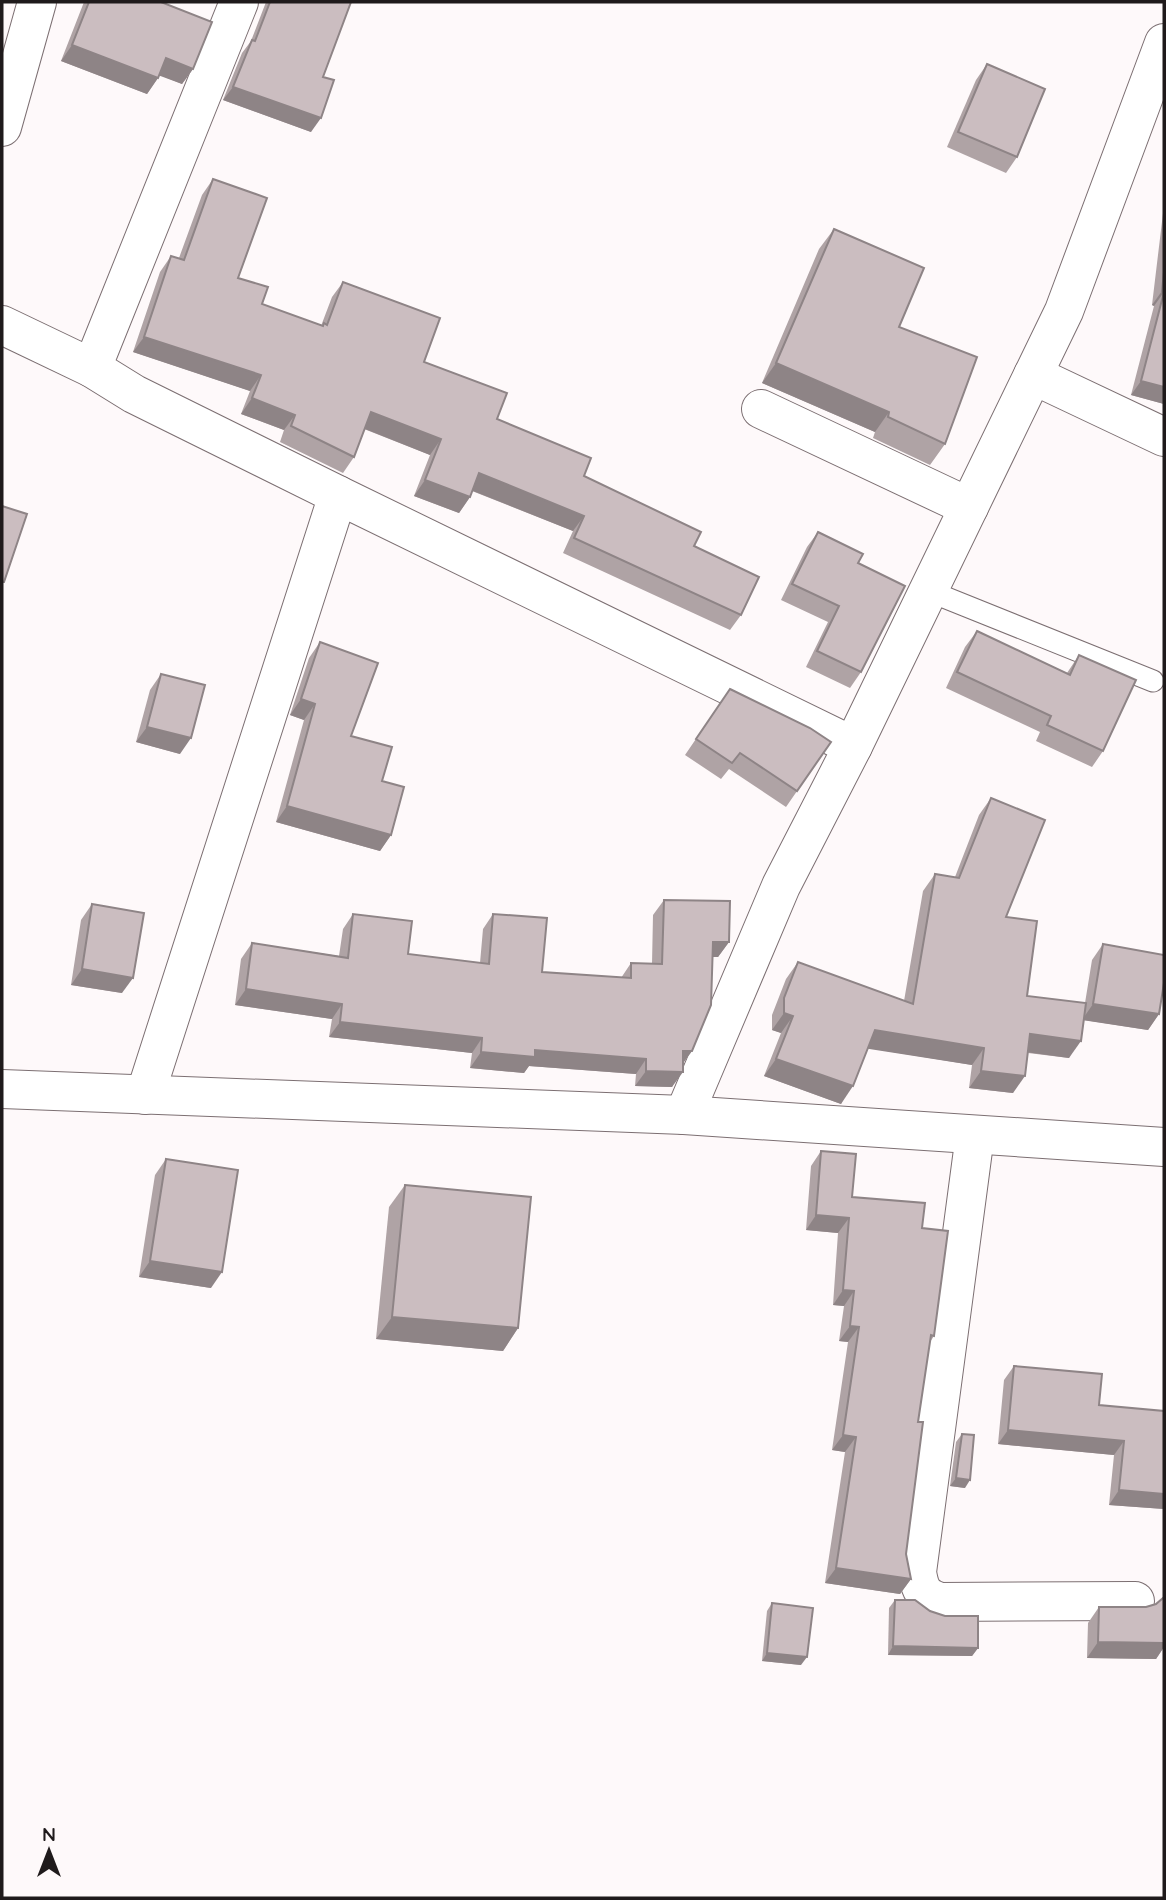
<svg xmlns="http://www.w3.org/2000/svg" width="1166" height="1900" viewBox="0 0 1166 1900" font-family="Quicksand,sans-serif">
	<rect width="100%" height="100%" fill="#fef9fa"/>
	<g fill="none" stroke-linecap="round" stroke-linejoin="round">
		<defs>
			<polyline id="lane" points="929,591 1153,681"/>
			<g id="street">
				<polyline points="239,2 92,368 134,394 338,495"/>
				<polyline points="2,127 37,2"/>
				<polyline points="2,325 92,368"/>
				<polyline points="1033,375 1164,437"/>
				<polyline points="761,409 969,507"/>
				<polyline points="2,1089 684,1115 1164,1147"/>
				<polyline points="145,1095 338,495 853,746"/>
				<polyline points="684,1115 781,886 853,746 1064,311 1164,43"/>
				<path d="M975,1135L917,1572C920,1590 923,1596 940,1602L1135,1601"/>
			</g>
		</defs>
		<use href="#lane" stroke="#7c6f72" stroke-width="23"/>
		<use href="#street" stroke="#7c6f72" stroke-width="40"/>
		<use href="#lane" stroke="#fff" stroke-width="21"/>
		<use href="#street" stroke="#fff" stroke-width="38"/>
	</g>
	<g fill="#afa3a5">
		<polygon points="84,2 161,2 193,69 182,84 160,75 147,94 61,61"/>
		<polygon points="266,2 351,2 323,77 311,132 223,100 242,53 251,41"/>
		<polygon points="987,64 1017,157 1006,173 947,147 976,80"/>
		<polygon points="213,179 238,278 262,304 321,326 332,297 343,282 424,362 497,419 584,476 694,546 741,615 730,630 563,553 573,531 472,491 470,497 459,513 414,496 430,455 364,429 354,457 343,473 280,442 284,430 241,414 250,391 133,352 160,272 171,256 179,258 202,195"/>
		<polygon points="1164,205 1164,404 1131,395 1154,306 1152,305"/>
		<polygon points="834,229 899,327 945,444 930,465 873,438 875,432 762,383 819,249"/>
		<polygon points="818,532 858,563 861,672 850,688 806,667 828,622 781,600 807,547"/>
		<polygon points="977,631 1067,673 1079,655 1103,751 1092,767 1036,741 1040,732 946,688 965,647"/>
		<polygon points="320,642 351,736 382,781 391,835 380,851 276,822 304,720 290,715 309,658"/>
		<polygon points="161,674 180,754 136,742 150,690"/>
		<polygon points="730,689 831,742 786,807 729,769 721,779 685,755"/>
		<polygon points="991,798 1006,917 1027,996 1085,1003 1092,960 1103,944 1159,1014 1148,1030 1084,1020 1069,1058 1028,1053 1013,1093 969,1088 972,1065 868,1048 841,1104 764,1076 781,1033 772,1030 772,1015 786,979 798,962 904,1001 923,891 935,874 955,877 979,815"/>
		<polygon points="664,900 729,942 718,957 713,957 692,1051 683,1063 672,1087 635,1086 636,1074 529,1066 524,1073 470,1068 472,1053 329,1037 332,1019 235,1005 241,959 252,943 339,956 343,929 353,914 408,954 480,963 483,929 493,914 542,972 621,978 631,963 652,964 653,915"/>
		<polygon points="92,904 122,993 71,985 81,920"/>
		<polygon points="821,1151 852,1197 922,1228 934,1336 930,1342 918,1422 906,1554 911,1579 900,1594 825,1583 845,1452 832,1450 848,1342 839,1341 844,1306 833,1305 838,1233 806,1230 811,1166"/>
		<polygon points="166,1159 211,1288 139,1277 155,1175"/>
		<polygon points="405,1185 518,1328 503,1351 376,1339 389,1207"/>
		<polygon points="1014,1366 1099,1405 1164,1411 1164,1509 1109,1505 1114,1455 998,1444 1004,1380"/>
		<polygon points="962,1434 965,1488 950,1486 956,1442"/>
		<polygon points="1164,1598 1164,1647 1156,1659 1087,1658 1088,1623 1099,1607 1146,1607 1156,1604"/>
		<polygon points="895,1600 930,1611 978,1648 972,1656 888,1655 889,1608"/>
		<polygon points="772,1603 801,1665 762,1661 767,1611"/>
	</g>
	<g fill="#8e8486">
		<polygon points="72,45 158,78 147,94 61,61"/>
		<polygon points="166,58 193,69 182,84 155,74"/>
		<polygon points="233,87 321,118 311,132 223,100"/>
		<polygon points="1162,291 1164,292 1154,306 1152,305"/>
		<polygon points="144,337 261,375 250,391 133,352"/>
		<polygon points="776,363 889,412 875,432 762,383"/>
		<polygon points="1141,381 1164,387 1164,404 1131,395"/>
		<polygon points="252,398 295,415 284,430 241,414"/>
		<polygon points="371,412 441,439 430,455 360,427"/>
		<polygon points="479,473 584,516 573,531 468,489"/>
		<polygon points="425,480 470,497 459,513 414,496"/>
		<polygon points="301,699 315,704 304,720 290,715"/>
		<polygon points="147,727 191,738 180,754 136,742"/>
		<polygon points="287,806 391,835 380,851 276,822"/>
		<polygon points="713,942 729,942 718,957 703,957"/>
		<polygon points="82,969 133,978 122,993 71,985"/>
		<polygon points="246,989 342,1004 332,1019 235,1005"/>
		<polygon points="1093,1004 1159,1014 1148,1030 1082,1020"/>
		<polygon points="784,1013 793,1016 781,1033 772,1030"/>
		<polygon points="340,1022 482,1038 472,1053 329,1037"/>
		<polygon points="875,1030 984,1048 972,1065 863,1048"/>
		<polygon points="1030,1034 1081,1041 1069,1058 1018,1051"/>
		<polygon points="535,1050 646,1059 636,1074 529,1066 524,1073 470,1068 481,1052"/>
		<polygon points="683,1051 692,1051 681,1066"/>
		<polygon points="776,1059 853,1086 841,1104 764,1076"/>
		<polygon points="646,1071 683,1072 672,1087 635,1086"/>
		<polygon points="981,1071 1025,1076 1013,1093 969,1088"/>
		<polygon points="816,1215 849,1218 838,1233 806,1230"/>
		<polygon points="150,1261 222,1272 211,1288 139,1277"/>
		<polygon points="843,1290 854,1291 844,1306 833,1305"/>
		<polygon points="392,1317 518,1328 503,1351 376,1339"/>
		<polygon points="850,1326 859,1327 848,1342 839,1341"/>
		<polygon points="1008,1430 1124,1441 1114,1455 998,1444"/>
		<polygon points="843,1435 856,1437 845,1452 832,1450"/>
		<polygon points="956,1478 970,1480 965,1488 950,1486"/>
		<polygon points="1119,1490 1164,1494 1164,1509 1109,1505"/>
		<polygon points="836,1568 911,1579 900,1594 825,1583"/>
		<polygon points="1098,1642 1164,1643 1164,1647 1156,1659 1087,1658"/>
		<polygon points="893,1646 978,1648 972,1656 888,1655"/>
		<polygon points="767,1653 807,1657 801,1665 762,1661"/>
	</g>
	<g fill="#cbbdc0" stroke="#8e8486" stroke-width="2">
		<polygon points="89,2 161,2 212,22 193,69 166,58 158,78 72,45"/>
		<polygon points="270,2 351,2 323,77 334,80 321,118 233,87 252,40 255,41"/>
		<polygon points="987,64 1045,89 1017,157 958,132"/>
		<polygon points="213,179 267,198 238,278 268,287 262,304 323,326 324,323 327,325 343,282 440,318 424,362 507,393 497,419 591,458 584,476 701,532 694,546 759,577 741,615 574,538 584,516 479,473 470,497 425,480 441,439 371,412 354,457 291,426 295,415 252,398 261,375 144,337 171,256 184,260"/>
		<polygon points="834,229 924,268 899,327 977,357 945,444 888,417 889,412 776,363"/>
		<polygon points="1164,272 1164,291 1162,291"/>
		<polygon points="1164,292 1164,387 1141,381"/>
		<polygon points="2,506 27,514 4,582 2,582"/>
		<polygon points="818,532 863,554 858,563 905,586 861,672 817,651 839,606 792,584"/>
		<polygon points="977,631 1070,675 1079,655 1136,680 1103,751 1047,725 1051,716 957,672"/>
		<polygon points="320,642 378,663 351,736 392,747 382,781 404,787 391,835 287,806 315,704 301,699"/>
		<polygon points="161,674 205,685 191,738 147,727"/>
		<polygon points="730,689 810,728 831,742 797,791 740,753 732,763 696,739"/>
		<polygon points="991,798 1045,820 1006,917 1037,921 1027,996 1086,1003 1081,1041 1030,1034 1025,1076 981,1071 984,1048 875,1030 853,1086 776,1059 793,1016 784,1013 784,998 798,962 913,1004 935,874 959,878"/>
		<polygon points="664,900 730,901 729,942 713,942 711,1005 692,1051 683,1051 683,1072 646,1071 646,1059 535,1050 535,1057 481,1052 482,1038 340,1022 342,1004 246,989 252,943 348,958 353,914 412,921 408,954 489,964 493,914 547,918 542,972 631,978 631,963 662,964"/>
		<polygon points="92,904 144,913 133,978 82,969"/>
		<polygon points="1103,944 1164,955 1164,983 1159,1014 1093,1004"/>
		<polygon points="821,1151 856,1154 852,1197 925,1203 922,1228 948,1231 934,1336 931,1335 918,1422 923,1422 906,1554 911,1579 836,1568 856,1437 843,1435 859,1327 850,1326 854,1291 843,1290 849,1218 816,1215"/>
		<polygon points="166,1159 238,1170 222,1272 150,1261"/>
		<polygon points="405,1185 531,1197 518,1328 392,1317"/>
		<polygon points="1014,1366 1102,1374 1099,1405 1164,1411 1164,1494 1119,1490 1124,1441 1008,1430"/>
		<polygon points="962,1434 974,1435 970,1480 956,1478"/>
		<polygon points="1163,1598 1164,1598 1164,1643 1098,1642 1099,1607 1146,1607 1156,1604"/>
		<polygon points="895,1600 915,1600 930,1611 945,1616 978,1616 978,1648 893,1646"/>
		<polygon points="772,1603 813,1608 807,1657 767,1653"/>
	</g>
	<rect width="1166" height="1900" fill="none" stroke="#1f1a1b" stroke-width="7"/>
	<g transform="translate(49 1851)" stroke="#fef9fa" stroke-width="5" paint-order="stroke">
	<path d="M0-5L12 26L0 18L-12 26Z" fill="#1f1a1b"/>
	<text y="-10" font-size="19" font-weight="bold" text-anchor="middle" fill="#1f1a1b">N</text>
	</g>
</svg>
